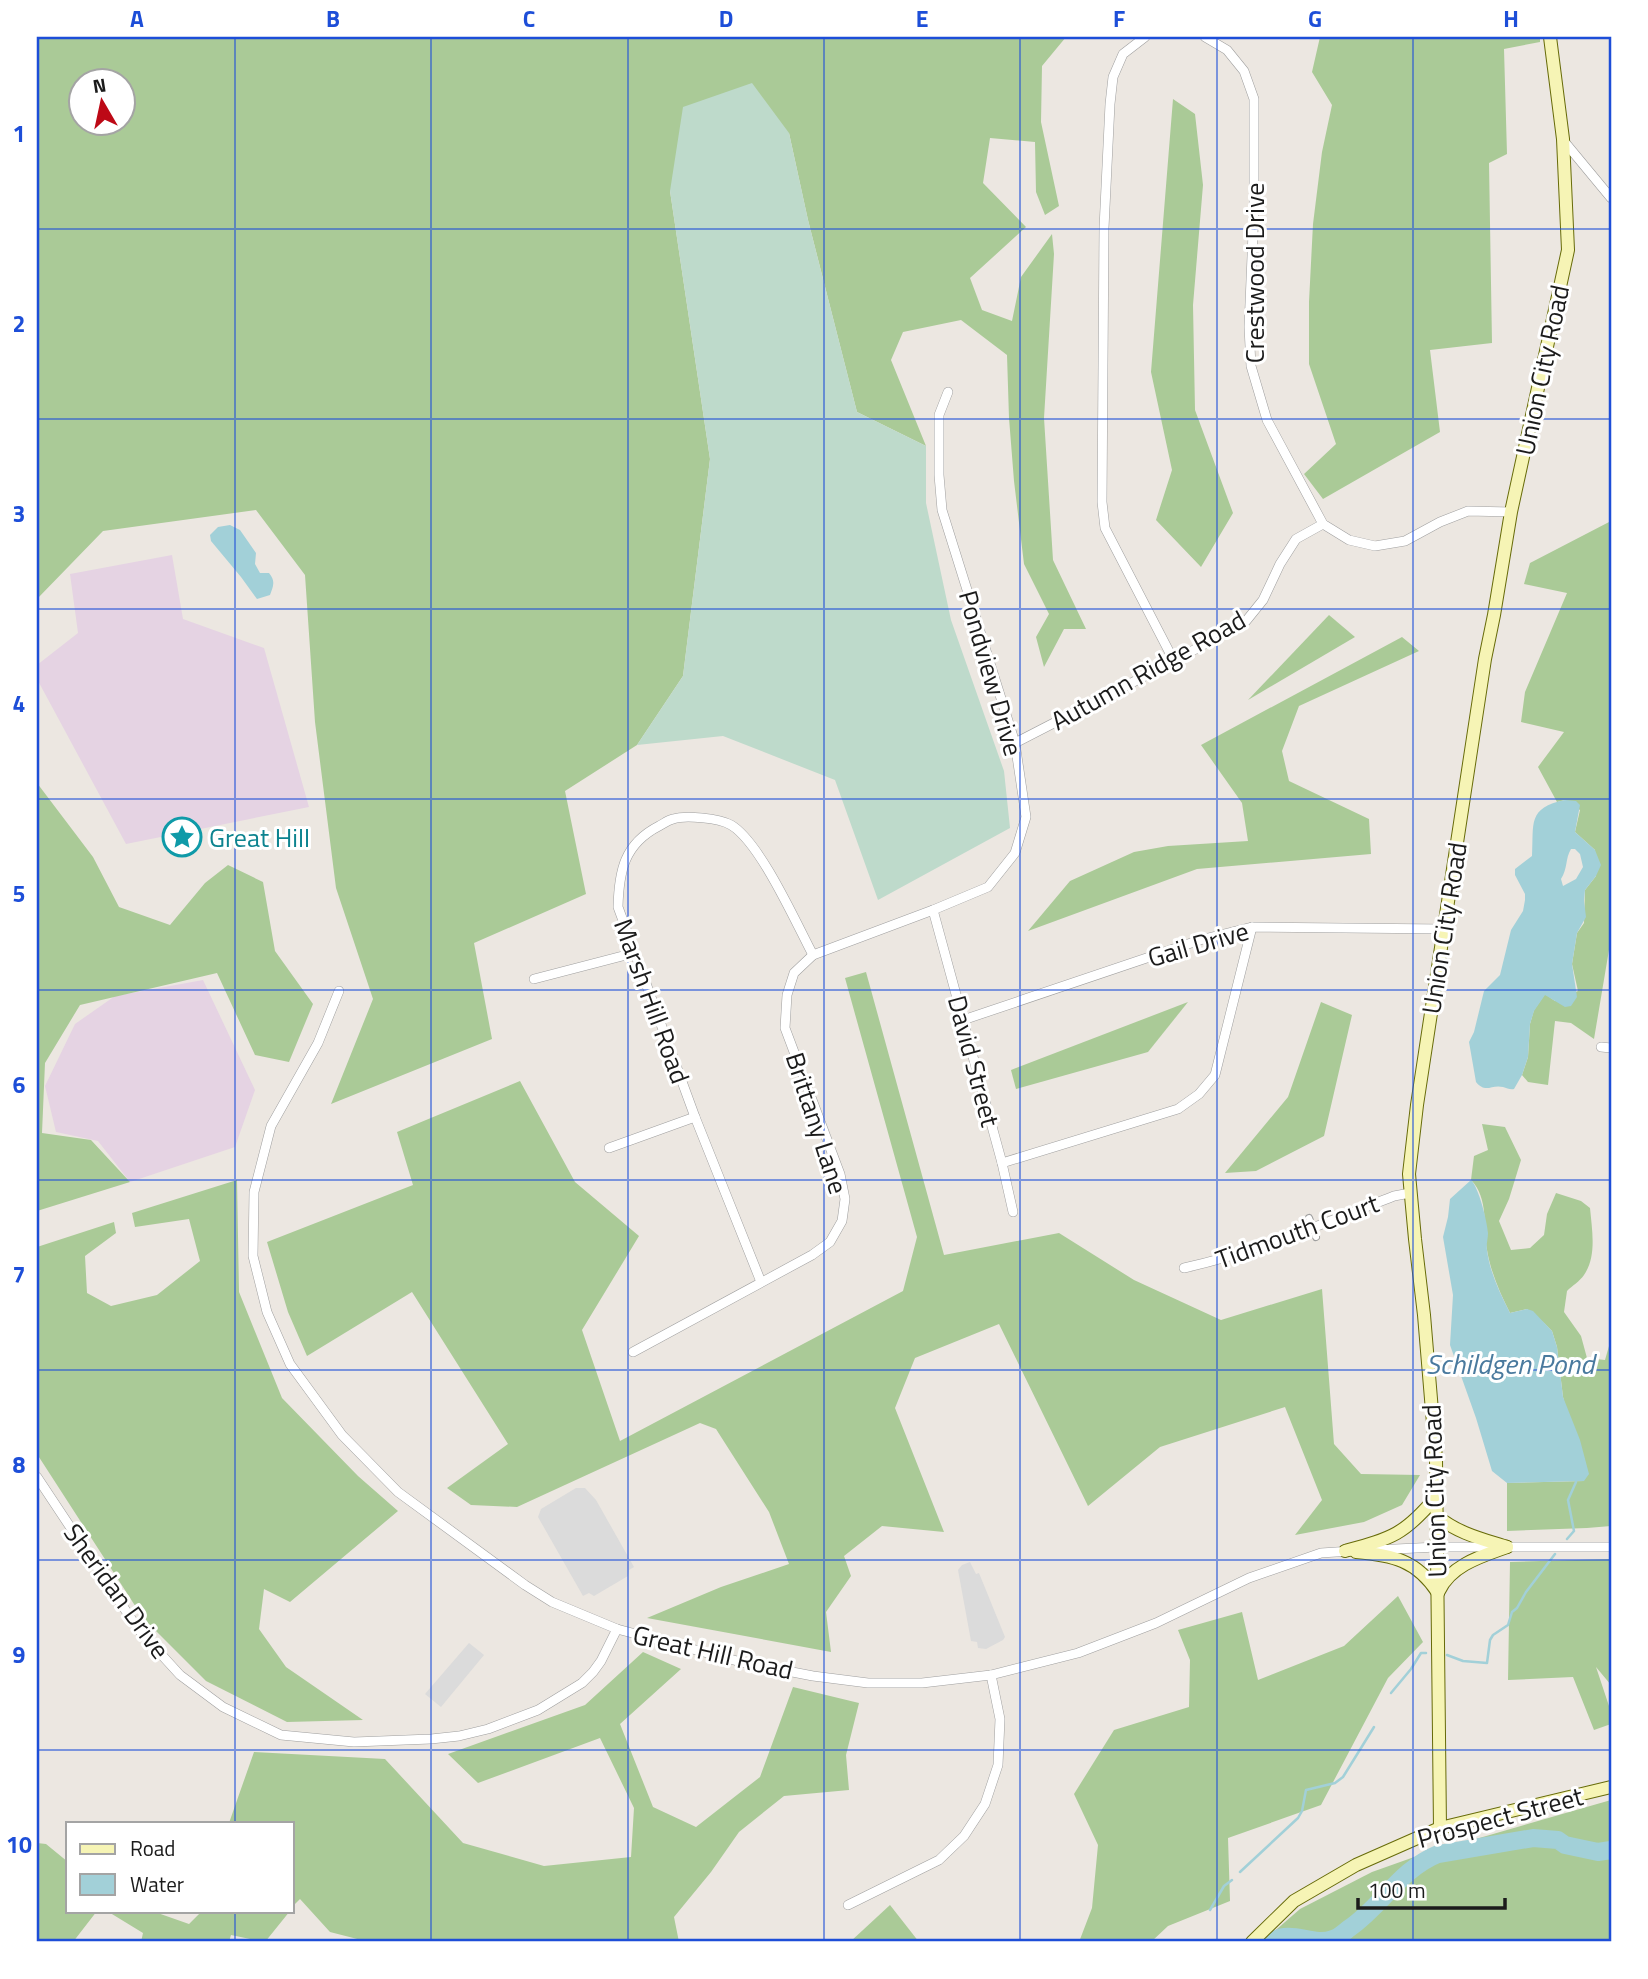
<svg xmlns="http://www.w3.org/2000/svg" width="1648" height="1979" viewBox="0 0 1648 1979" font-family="'Titillium Web',sans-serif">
	<rect width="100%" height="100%" fill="#ece7e1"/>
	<g fill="#e5d3e3">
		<polygon points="172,555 183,619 264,648 309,807 126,844 37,679 37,665 78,633 70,574"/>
		<polygon points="203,980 255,1090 235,1147 130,1182 98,1141 56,1132 45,1086 75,1024 115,996"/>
	</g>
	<g fill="#aaca97" fill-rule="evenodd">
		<path d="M37,37H1066L1042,66L1041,122L1059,206L1045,215L1036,192L1035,142L990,138L983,183L1026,227L970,278L982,310L1012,321L1021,277L1052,234L1054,254L1044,418L1053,560L1086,629H1064L1044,667L1036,637L1049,614L1024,564L1014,481L1009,418L1007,355L961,320L903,332L891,360L926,446L857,412L808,220L789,133L670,191L710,459L683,676L637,745L565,791L586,894L474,943L492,1039L331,1104L373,999L336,888L315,722L305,575L256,510L103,531L37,599ZM80,80H122V122H80Z"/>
		<polygon points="1320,37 1540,37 1540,42 1504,49 1507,154 1489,163 1492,343 1430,350 1440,432 1323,499 1304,474 1336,444 1309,364 1309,302 1313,224 1322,152 1332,105 1312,72"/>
		<polygon points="1173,99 1195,114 1203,185 1193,305 1195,410 1233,513 1201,567 1156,520 1172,470 1151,372"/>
		<polygon points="1611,521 1611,938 1594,1039 1571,1023 1555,1021 1548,1085 1528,1082 1522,1075 1528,1057 1530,1024 1534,1010 1545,994 1555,1001 1578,991 1572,964 1577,933 1584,923 1585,890 1596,876 1595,850 1575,832 1580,810 1565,800 1557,802 1538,767 1564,732 1521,722 1525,692 1567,593 1524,584 1530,563"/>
		<polygon points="1329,615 1355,637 1248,700"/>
		<polygon points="1402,637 1419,651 1299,706 1282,751 1289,781 1369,819 1371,854 1197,869 1028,931 1070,881 1134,852 1168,846 1248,841 1242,803 1201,745"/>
		<polygon points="37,783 93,857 119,907 170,925 205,883 228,865 263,882 275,951 313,1004 289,1062 255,1055 217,973 80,1005 45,1063 42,1133 91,1140 130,1182 37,1211"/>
		<polygon points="866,972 944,1255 1059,1233 1134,1280 1221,1320 1322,1289 1334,1444 1361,1474 1420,1475 1402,1505 1364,1522 1295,1535 1322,1500 1285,1407 1160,1447 1088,1506 999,1324 915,1358 895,1408 944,1532 882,1526 844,1556 851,1576 826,1612 831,1652 647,1618 721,1587 789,1564 769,1512 716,1429 700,1423 517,1507 471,1505 447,1488 508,1444 412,1292 307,1356 288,1312 267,1242 413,1185 397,1132 520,1081 575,1182 639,1236 582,1330 620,1441 903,1291 917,1237 845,978"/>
		<polygon points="1188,1002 1148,1052 1016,1089 1011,1070"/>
		<polygon points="1321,1002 1352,1015 1324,1136 1256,1171 1225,1173 1288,1097"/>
		<path d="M1482,1124L1505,1127L1521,1160L1509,1199L1499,1221L1511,1250L1530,1248L1544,1235L1547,1214L1556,1193L1581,1201L1590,1208C1592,1230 1597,1256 1584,1275C1580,1281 1572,1286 1567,1291L1564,1312L1581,1336L1587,1358L1605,1360L1611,1339V1526L1587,1528L1507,1531V1483L1584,1481L1563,1397L1557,1347L1552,1331L1544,1323L1527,1309L1510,1313C1500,1293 1491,1273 1487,1250C1483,1228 1489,1198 1471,1180L1474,1156L1488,1150Z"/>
		<polygon points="237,1180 239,1292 282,1398 358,1476 398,1511 290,1602 264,1589 259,1629 286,1667 363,1720 287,1722 206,1681 143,1618 37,1454 37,1247 114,1222 116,1233 85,1256 87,1293 111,1306 157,1295 200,1261 189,1219 135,1227 132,1213"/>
		<polygon points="1611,1559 1611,1685 1596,1667 1611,1712 1611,1724 1594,1730 1573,1677 1508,1680 1510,1562"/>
		<polygon points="1398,1596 1423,1642 1388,1678 1321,1805 1228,1838 1230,1901 1168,1926 1151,1942 1079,1942 1092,1908 1098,1845 1074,1794 1114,1730 1189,1707 1190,1660 1178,1630 1242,1612 1258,1680 1344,1646"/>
		<polygon points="643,1652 681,1669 620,1724 653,1807 696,1827 760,1777 793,1687 859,1703 846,1755 849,1790 784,1796 739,1832 711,1872 674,1917 679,1942 369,1942 330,1932 300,1899 292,1907 292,1823 229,1823 254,1752 385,1759 463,1843 544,1866 631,1857 634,1808 600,1738 478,1783 448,1754 585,1705"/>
		<polygon points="1611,1800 1611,1942 1262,1942 1300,1909 1372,1872 1417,1856"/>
		<polygon points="37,1843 46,1844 68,1862 68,1911 97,1911 73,1942 37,1942"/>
		<polygon points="890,1905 919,1942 850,1942"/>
		<polygon points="107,1911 152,1911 189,1924 202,1911 290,1911 265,1942 231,1935 229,1942 141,1942 143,1933"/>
	</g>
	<polygon fill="#bedacb" points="752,83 789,133 808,220 857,412 926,446 926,503 951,620 1004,771 1010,828 878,900 835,780 723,736 637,745 683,676 710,459 670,191 683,107"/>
	<g fill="#dbdbdb">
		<polygon points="576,1488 585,1488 596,1500 634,1567 629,1570 628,1576 594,1596 589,1593 583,1596 538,1517 541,1509"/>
		<polygon points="970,1562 976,1574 979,1573 1005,1637 1003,1640 986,1649 978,1648 977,1642 971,1641 958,1570 962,1565"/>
		<polygon points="469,1643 484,1655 441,1707 425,1694"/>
	</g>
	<g fill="#a2d0d8" fill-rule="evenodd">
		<path d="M230,525L240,530L256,553L255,564L260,573H269C276,581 273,587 270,595L257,599L241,577L211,541L210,535L218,527Z"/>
		<path d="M1565,800L1576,801L1580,805L1575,832L1595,850L1601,865L1596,876L1585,890L1584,901L1586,917L1577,933L1572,964L1577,997L1571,1006L1565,1007L1545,995L1534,1011L1530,1024L1528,1057L1522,1075L1514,1089C1510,1090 1507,1088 1503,1087C1491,1084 1486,1094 1476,1082L1469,1042L1474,1032L1484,991L1500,975L1511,930L1523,911L1525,900V894L1515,875V869L1532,856C1534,823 1527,808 1565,800ZM1571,849H1575L1580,854L1583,867L1576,879L1563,886L1561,879C1568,868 1565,859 1571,849Z"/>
		<path d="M1471,1180C1479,1188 1487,1221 1488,1233C1488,1239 1486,1244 1487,1250C1490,1273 1500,1293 1510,1313L1527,1309L1533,1311L1552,1331L1557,1347L1563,1397L1580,1440L1589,1474L1584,1481L1507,1483L1492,1471L1476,1418L1450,1345L1453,1295L1443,1237L1448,1217L1450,1199Z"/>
	</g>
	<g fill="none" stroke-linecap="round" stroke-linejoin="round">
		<g stroke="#a2d0d8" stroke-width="2.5">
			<polyline points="1567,1539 1574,1531 1568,1500 1576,1482"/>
			<polyline points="1447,1655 1463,1661 1487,1663 1490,1640 1493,1635 1508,1625 1512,1612 1517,1608 1526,1592 1555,1554"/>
			<polyline points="1391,1693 1411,1669 1421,1653 1426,1653"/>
			<polyline points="1240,1872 1298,1818 1302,1811 1306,1790 1335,1783 1343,1777 1374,1727"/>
			<polyline points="1210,1910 1224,1886 1232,1880"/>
		</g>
		<path stroke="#a2d0d8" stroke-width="18" d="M1270,1942C1293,1928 1311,1947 1333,1939C1340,1937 1345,1931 1351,1927C1382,1905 1401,1869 1438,1854L1533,1838L1558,1840L1565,1845L1598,1852L1611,1850"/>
		<defs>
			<polyline id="pedestrian" points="1309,1218 1316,1237"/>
			<g id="minor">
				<polyline points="1145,37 1123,54 1113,77 1110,104 1104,228 1102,502 1105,528 1174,661"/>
				<polyline points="1205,37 1227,50 1244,71 1254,99 1254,209 1249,327 1251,366 1267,420 1323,524 1349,540 1375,546 1405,541 1440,522 1468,511 1511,512"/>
				<polyline points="1563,140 1611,198"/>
				<polyline points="1015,743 1174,661 1246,621 1263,600 1280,564 1296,539 1323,524"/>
				<polyline points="933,910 1002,1163 1013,1212"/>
				<polyline points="534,979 634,953"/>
				<polyline points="339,991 318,1043 271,1126 254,1192 253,1256 267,1312 290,1364 342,1435 398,1492 525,1585 552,1602 617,1629 741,1662 813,1676 868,1683 922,1683 991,1675 1078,1653 1156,1623 1249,1578 1321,1553 1351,1551"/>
				<polyline points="963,1020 1200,940 1252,927 1444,929"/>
				<polyline points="1601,1047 1611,1048"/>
				<polyline points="609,1148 695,1117"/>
				<polyline points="1002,1163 1178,1109 1199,1094 1215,1075 1252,927"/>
				<path d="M1184,1268C1256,1252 1325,1223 1394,1196L1410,1193"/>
				<path d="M761,1282L695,1117L618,907C619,871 624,844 659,826C663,824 668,820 673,819C685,815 719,818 731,825C760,842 796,923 813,955"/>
				<polyline points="633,1352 812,1255 830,1242 842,1221 845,1199 840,1174 785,1028 787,995 794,973 813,955 933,910 988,887 1015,853 1026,817 1015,743 942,510 939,475 939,415 948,392"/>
				<polyline points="37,1477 138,1629 180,1675 223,1707 281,1735 354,1742 431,1739 459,1736 488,1729 538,1710 582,1683 593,1672 601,1661 617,1629"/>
				<polyline points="1375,1550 1437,1547 1611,1547"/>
				<polyline points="848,1905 939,1860 964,1836 985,1804 998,1765 1000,1719 991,1675"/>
			</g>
			<g id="secondary">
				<path d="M1437,1516C1457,1533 1482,1539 1507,1547"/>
				<path d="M1345,1551C1392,1538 1404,1535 1436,1497"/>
				<path d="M1356,1552C1392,1555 1417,1560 1438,1593"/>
				<path d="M1439,1591C1451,1565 1482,1556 1507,1547"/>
				<polyline points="1440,1828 1436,1459 1424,1315 1415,1239 1409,1174 1417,1105 1485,659 1494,615 1511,512 1568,250 1563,139 1550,37"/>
				<polyline points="1252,1942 1294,1901 1356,1865 1440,1828 1611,1787"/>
			</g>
		</defs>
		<use href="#pedestrian" stroke="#9f9f9f" stroke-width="8"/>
		<use href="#minor" stroke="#9f9f9f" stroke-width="10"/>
		<use href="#secondary" stroke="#676b09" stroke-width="14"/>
		<use href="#pedestrian" stroke="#fff" stroke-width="6"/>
		<use href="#minor" stroke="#fff" stroke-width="9"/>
		<use href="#secondary" stroke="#f6f4b5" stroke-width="12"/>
	</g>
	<path fill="none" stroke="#1d4ed8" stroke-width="2" stroke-opacity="0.55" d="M235,37V1823M431,37V1942M628,37V1942M824,37V1942M1020,37V1942M1217,37V1942M1413,37V1942M37,229H1611M37,419H1611M37,609H1611M37,799H1611M37,990H1611M37,1180H1611M37,1370H1611M37,1560H1611M37,1750H1611M235,1911V1942"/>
	<defs>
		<symbol id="sight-ring" viewBox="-11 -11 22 22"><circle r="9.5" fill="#fff" stroke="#0f9aa8" stroke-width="1.5"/><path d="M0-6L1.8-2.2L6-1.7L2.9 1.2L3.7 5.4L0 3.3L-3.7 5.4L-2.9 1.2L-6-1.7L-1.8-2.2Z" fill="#0f9aa8"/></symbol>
	</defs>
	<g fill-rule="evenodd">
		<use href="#sight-ring" x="160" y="815" width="44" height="44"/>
	</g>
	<g text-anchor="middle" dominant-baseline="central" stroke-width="6" stroke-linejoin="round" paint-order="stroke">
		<g font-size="26" fill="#1b1b1b" stroke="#fff">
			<text transform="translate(1254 273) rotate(-90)">Crestwood Drive</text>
			<text transform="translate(1542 370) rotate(-78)">Union City Road</text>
			<text transform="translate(1148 670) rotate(-29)">Autumn Ridge Road</text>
			<text transform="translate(991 673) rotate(74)">Pondview Drive</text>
			<text transform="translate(1444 928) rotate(-81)">Union City Road</text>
			<text transform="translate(1198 944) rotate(-16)">Gail Drive</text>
			<text transform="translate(652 1001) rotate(70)">Marsh Hill Road</text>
			<text transform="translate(974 1061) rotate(75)">David Street</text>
			<text transform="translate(817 1123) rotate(72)">Brittany Lane</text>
			<text transform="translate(1297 1231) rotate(-20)">Tidmouth Court</text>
			<text transform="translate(1434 1491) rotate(-92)">Union City Road</text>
			<text transform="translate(117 1591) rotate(54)">Sheridan Drive</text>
			<text transform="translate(713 1652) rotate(13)">Great Hill Road</text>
			<text transform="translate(1500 1817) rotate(-15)">Prospect Street</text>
		</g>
		<g font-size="26" fill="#0d838f" stroke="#fff" text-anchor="start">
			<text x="209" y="837">Great Hill</text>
		</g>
		<g font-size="28" font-style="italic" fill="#4a7a9e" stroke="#fff">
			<text x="1510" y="1363">Schildgen Pond</text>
		</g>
	</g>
	<rect width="1648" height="1979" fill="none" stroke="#ffffff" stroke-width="77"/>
	<rect x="66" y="1822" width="228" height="91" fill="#ffffff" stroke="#a4a4a4" stroke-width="2"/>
	<rect x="80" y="1844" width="35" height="10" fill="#f6f4b5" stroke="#a4a4a4" stroke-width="2"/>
	<text x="130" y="1856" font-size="21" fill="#1b1b1b">Road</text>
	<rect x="80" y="1874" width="35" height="21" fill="#a2d0d8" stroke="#a4a4a4" stroke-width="2"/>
	<text x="130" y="1892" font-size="21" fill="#1b1b1b">Water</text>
	<g transform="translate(102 102) rotate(351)"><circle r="33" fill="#ffffff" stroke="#a4a4a4" stroke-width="2"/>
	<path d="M0-5L12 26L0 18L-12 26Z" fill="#bd0916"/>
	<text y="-10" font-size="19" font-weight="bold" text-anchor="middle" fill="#1b1b1b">N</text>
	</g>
	<path d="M1358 1898v10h147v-10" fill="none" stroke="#1b1b1b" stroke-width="3.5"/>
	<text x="1368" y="1898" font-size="21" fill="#1b1b1b" stroke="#ffffff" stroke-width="5" paint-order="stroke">100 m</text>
	<rect x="38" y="38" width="1572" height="1902" fill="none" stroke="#1d4ed8" stroke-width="2.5"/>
	<g font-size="23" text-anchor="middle" font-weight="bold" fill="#1d4ed8">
		<text x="137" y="27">A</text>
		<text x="333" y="27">B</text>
		<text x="529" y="27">C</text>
		<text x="726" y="27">D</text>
		<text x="922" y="27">E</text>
		<text x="1119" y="27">F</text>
		<text x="1315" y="27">G</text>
		<text x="1511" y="27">H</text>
		<text x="19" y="142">1</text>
		<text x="19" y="332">2</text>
		<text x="19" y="522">3</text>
		<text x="19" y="712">4</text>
		<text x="19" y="902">5</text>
		<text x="19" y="1093">6</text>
		<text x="19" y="1283">7</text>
		<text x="19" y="1473">8</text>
		<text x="19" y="1663">9</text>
		<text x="19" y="1853">10</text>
	</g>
</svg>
